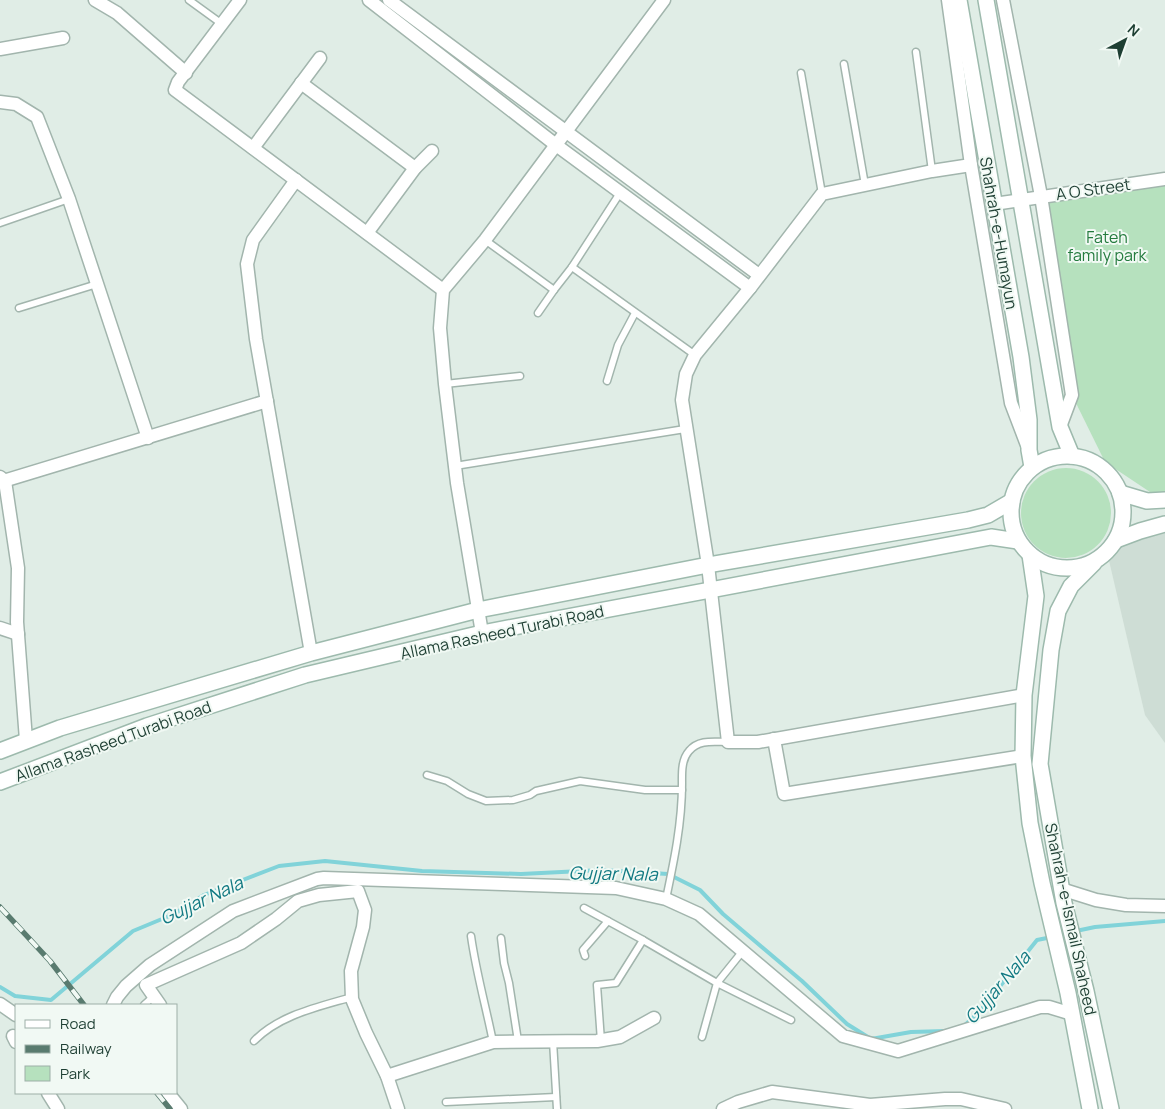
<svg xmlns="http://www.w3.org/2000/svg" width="1165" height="1109" viewBox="0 0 1165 1109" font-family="Manrope,sans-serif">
	<rect width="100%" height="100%" fill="#e0ede6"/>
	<polygon fill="#ceddd5" points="1165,524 1165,743 1145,715 1107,552 1116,540"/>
	<g fill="#b6e1be">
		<polygon points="1165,181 1165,495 1156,496 1105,462 1072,395 1041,196"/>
		<circle cx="1066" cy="513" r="45"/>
	</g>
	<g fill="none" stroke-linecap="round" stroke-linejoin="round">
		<g stroke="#81d3d9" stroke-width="4">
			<polyline points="1076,931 1095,927 1165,921"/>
			<polyline points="0,987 15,996 51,1000 133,931 174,914 204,895 279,866 325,861 422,871 521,874 602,870 668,874 700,890 723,914 802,981 847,1024 871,1039 911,1032 946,1031"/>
			<polyline points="964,1026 981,1010 1037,940 1052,937"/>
		</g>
		<defs>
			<g id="service">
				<polyline points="189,0 222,24"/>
				<polyline points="916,52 932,171"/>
				<polyline points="844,64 865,185"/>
				<polyline points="801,73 822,194"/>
				<polyline points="0,223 69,199"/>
				<polyline points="485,240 554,290"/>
				<polyline points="572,267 695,355"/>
				<polyline points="19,308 97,284"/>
				<polyline points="538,313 554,290 572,267 620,193"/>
				<polyline points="607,381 618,345 635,313"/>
				<polyline points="445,384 520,376"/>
				<polyline points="455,466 685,429"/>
				<polyline points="427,775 447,781 468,794 486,801 513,800 530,795 536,791 580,781 645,790 682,790"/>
				<path d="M666,899C674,861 682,823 682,784C682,774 681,760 689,751C699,739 714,742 728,742"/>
				<polyline points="584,908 643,940 717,983 791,1020"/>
				<path d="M471,936C476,972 486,1007 493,1042"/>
				<polyline points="501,938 504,963 509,983 518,1041"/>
				<polyline points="585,956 583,950 608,921"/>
				<polyline points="144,1005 154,996"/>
				<polyline points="702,1037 717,983 742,952"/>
				<path d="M254,1041C279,1015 318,1007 352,997"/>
				<polyline points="553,1041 557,1109"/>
				<polyline points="601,1041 597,985 616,983 643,940"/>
				<polyline points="446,1102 556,1097"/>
			</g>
			<g id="minor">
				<polyline points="95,0 117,13 186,73"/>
				<polyline points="240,0 178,82 175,90 443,290"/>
				<polyline points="369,0 556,145 750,288"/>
				<polyline points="389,0 759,275"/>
				<polyline points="948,0 971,165 1011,403 1027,445"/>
				<polyline points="1003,0 1041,196 1072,395 1060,427"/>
				<polyline points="0,49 63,38"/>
				<polyline points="301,83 415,168"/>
				<polyline points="0,102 16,104 37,117 69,199 148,438"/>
				<polyline points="253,148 320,58"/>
				<polyline points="971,165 932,171 822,194 750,288 695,355 686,374 682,400 708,565 728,742 758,742 1024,695"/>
				<polyline points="296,180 253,240 247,264 256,339 311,653"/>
				<polyline points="994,204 1165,179"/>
				<polyline points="367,233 415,168 432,151"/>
				<polyline points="0,477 5,481 18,568 17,622 26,740"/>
				<polyline points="0,482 267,401"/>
				<polyline points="0,628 18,634"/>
				<polyline points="482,633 457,483 445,384 440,328 443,290 485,240 664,0"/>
				<polyline points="774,739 784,794 1023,756"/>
				<polyline points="1061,889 1096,900 1126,905 1165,906"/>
				<polyline points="0,1004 16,1015"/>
				<polyline points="113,1005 117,997 126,986 150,965 233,911 317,879 324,878 616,888 666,899 699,914 843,1036 898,1051 1040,1007 1049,1007 1072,1014"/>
				<polyline points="160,1005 146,985 241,943 276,919 298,901 319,895 358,891 365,910 363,927 351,971 352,999 366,1033 387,1076 398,1109"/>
				<polyline points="13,1036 16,1042"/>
				<polyline points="387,1076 493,1042 597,1041 620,1037 654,1018"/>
				<polyline points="48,1093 58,1109"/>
				<polyline points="168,1093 181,1109"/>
				<polyline points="723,1109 738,1102 772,1092 870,1105 945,1099 961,1099 1005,1109"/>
			</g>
			<g id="secondary">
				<polyline points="959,0 1021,357 1029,420 1029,450 1032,467"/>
				<polyline points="986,0 1060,427 1072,456"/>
				<circle cx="1067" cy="512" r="56"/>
				<polyline points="1120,493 1147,501 1165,500"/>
				<polyline points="1116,540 1140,531 1165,524"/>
				<polyline points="1030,555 1036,596 1024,695 1023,756 1030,823 1042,883 1068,993 1090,1109"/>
				<polyline points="1094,563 1071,586 1058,611 1051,650 1040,764 1064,903 1086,991 1111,1109"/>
				<polyline points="0,751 60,728 311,653 478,610 708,565 968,520 988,515 1012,501"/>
				<polyline points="0,782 147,726 305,675 482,633 991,537 1018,541"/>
			</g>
		</defs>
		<use href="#service" stroke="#a2b5ad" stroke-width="9"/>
		<use href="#minor" stroke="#a2b5ad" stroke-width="15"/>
		<use href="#secondary" stroke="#9dbaad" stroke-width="18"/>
		<use href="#service" stroke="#fff" stroke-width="6"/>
		<use href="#minor" stroke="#fff" stroke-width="12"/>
		<use href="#secondary" stroke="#fff" stroke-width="15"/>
		<defs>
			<g id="rail">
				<polyline points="0,907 50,961 84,1005"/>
				<polyline points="157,1093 170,1109"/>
			</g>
		</defs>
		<use href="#rail" stroke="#597b6f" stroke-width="5.5"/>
		<use href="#rail" stroke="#f1f9f4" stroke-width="4" stroke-dasharray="11" stroke-linecap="butt"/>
	</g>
	<g text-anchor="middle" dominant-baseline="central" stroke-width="4" stroke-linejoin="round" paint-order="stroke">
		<g font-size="16" fill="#1e3f33" stroke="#f1f9f4">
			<text transform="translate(1093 189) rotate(-8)">A O Street</text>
			<text transform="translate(999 233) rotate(80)">Shahrah-e-Humayun</text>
			<text transform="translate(502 632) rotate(-12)">Allama Rasheed Turabi Road</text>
			<text transform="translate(113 741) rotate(-20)">Allama Rasheed Turabi Road</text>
			<text transform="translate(1071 919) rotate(78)">Shahrah-e-Ismail Shaheed</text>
		</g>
		<g font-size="16" fill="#247b3e" stroke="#f1f9f4">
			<text x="1107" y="237">Fateh<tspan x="1107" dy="18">family park</tspan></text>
		</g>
		<g font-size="18" font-style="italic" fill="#117982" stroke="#f1f9f4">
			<text transform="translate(613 873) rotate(1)">Gujjar Nala</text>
			<text transform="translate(201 900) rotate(-25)">Gujjar Nala</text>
			<text transform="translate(997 987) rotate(-49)">Gujjar Nala</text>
		</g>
	</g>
	<rect x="15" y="1004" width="162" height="90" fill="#f1f9f4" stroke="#9dafa7"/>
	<rect x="25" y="1020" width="25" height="8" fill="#ffffff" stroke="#9dafa7"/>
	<text x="60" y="1029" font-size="15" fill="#1e3f33">Road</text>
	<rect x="25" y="1045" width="25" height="8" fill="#597b6f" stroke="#9dafa7"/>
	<text x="60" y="1054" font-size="15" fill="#1e3f33">Railway</text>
	<rect x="25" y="1066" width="25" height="15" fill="#b6e1be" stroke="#9dafa7"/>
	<text x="60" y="1079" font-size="15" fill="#1e3f33">Park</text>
	<g transform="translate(1125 40) rotate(41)" stroke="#f1f9f4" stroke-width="4" paint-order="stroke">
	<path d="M0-4L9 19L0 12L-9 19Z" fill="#1e3f33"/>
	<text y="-8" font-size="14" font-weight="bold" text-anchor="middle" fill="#1e3f33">N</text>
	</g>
</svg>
